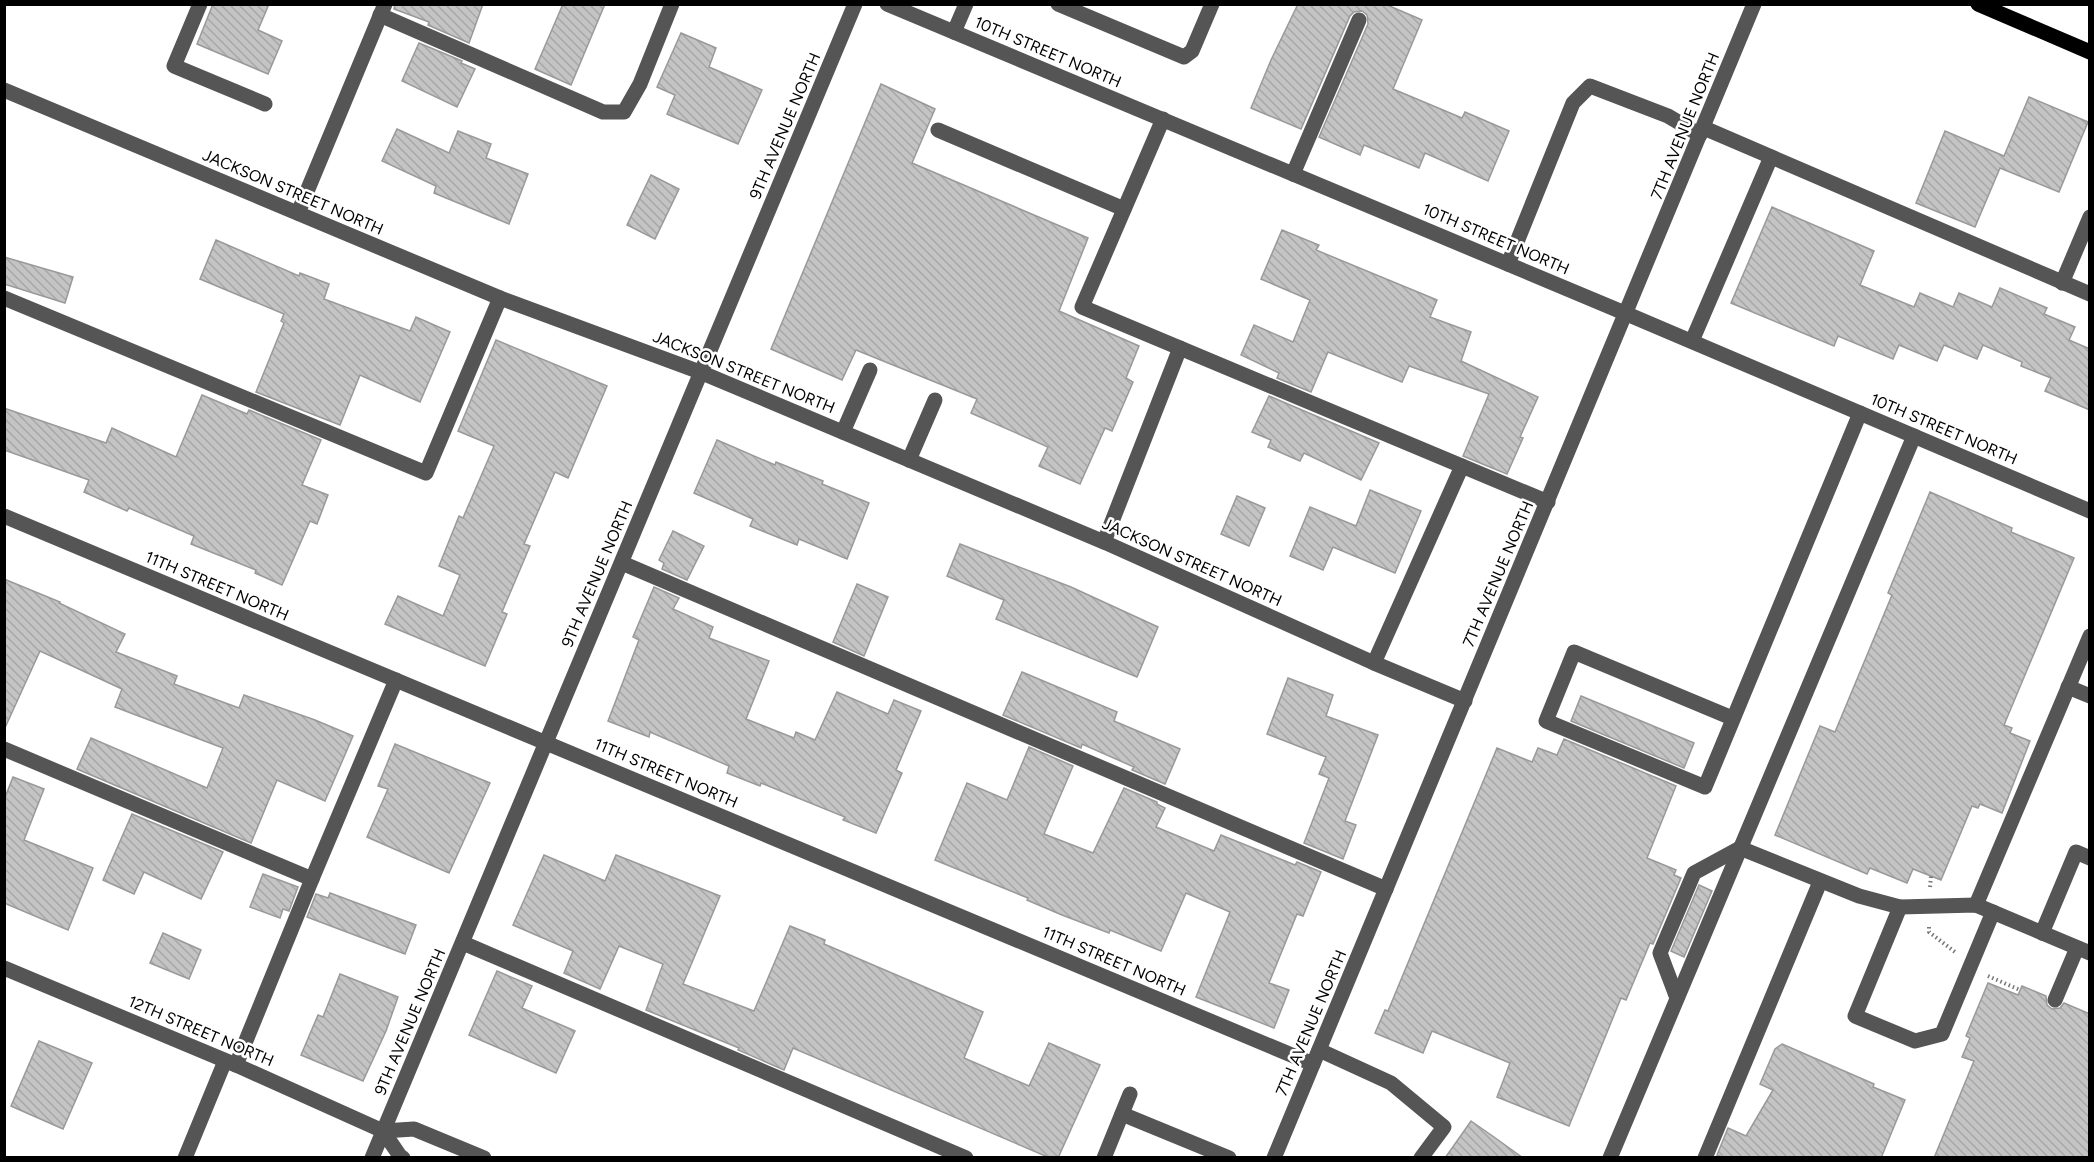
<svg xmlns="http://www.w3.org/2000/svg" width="2094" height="1162" viewBox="0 0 2094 1162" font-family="Figtree,sans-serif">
	<defs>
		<pattern id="building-back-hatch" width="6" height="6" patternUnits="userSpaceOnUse" patternTransform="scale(1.5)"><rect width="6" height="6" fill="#c4c4c4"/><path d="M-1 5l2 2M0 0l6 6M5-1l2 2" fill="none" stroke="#a7a7a7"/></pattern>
	</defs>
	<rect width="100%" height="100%" fill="#fff"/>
	<g fill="url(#building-back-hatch)" stroke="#999" stroke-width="1.5">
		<polygon points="213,4 269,4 258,30 282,41 268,74 197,44"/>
		<polygon points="395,4 483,4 469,43 428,25 429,22 394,9"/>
		<polygon points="563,4 605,4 571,85 535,69"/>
		<polygon points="1298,4 1385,4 1422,20 1393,89 1462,118 1465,112 1509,131 1488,181 1425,153 1419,168 1364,145 1360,155 1319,137 1368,24 1367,15 1362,11 1354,12 1350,16 1301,129 1251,108 1271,60"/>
		<polygon points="681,33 716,48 709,67 762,90 738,144 667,114 675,95 657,87"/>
		<polygon points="419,43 462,61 461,63 475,69 457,107 402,81"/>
		<polygon points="881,84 935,109 912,163 1088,238 1059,311 1139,346 1126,378 1133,382 1112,431 1105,428 1080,484 1039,466 1048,447 971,413 977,399 856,350 842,380 771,349"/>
		<polygon points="2029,97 2088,122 2059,192 2000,168 1975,227 1916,203 1945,131 2004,156"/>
		<polygon points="397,129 449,153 458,131 491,144 486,158 528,174 509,224 434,193 436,186 382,161"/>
		<polygon points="651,175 679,189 655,239 627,225"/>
		<polygon points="1772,207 1874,251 1860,285 1914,307 1920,293 1953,307 1959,293 1992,307 2000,288 2047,308 2044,314 2075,327 2069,340 2090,349 2090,410 2045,391 2051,378 2021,366 2022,362 1983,345 1977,359 1944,345 1937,361 1899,345 1893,359 1838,336 1834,346 1731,303"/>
		<polygon points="1282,230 1319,245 1316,250 1437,300 1430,317 1471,332 1461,361 1538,397 1520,437 1523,438 1507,474 1463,456 1489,394 1409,366 1402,382 1328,352 1311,392 1277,378 1279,373 1241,355 1254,325 1293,342 1310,300 1261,279"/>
		<polygon points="216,240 299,276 300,273 329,284 324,299 410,331 416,317 450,332 420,402 360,375 340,425 256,392 284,323 281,321 284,314 200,279"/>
		<polygon points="4,257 73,277 65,303 4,284"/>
		<polygon points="496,340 607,386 568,478 555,472 524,544 530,546 502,612 507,614 485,666 385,624 398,596 443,616 460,575 439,566 459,516 463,518 494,446 458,431"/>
		<polygon points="202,395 247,414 249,410 321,440 302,485 328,495 317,524 310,521 282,585 255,573 256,570 191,544 194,536 129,508 127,511 84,492 89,480 4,450 4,408 106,443 112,428 176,457"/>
		<polygon points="1269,396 1379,443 1361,480 1304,453 1300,461 1268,447 1271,440 1252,432"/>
		<polygon points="717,440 775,465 776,462 823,481 822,484 869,503 847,559 799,539 797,545 750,526 753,519 694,493"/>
		<polygon points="1370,490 1421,511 1395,573 1333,547 1323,570 1290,556 1310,507 1356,526"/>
		<polygon points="1930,492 2012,528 2011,532 2074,558 2004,725 2012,728 2010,733 2030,741 2002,813 1980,804 1978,808 1972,806 1941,880 1913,869 1907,883 1870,868 1867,874 1775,835 1820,726 1835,732 1892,595 1888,593"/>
		<polygon points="1237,496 1265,508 1249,546 1221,534"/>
		<polygon points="673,531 704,546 687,580 662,569 664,563 659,560"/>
		<polygon points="960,544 1071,587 1158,627 1137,677 996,619 1004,600 947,576"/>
		<polygon points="4,579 60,602 59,603 125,634 116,652 177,676 174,684 239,708 244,695 315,720 353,736 325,801 277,780 251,843 77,769 91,738 207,788 223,748 115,707 122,689 40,651 4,730"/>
		<polygon points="857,584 888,597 864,656 833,642"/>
		<polygon points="654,587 679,598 673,609 713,627 709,638 769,661 746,719 794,738 796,732 815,740 837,692 888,714 894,700 921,711 896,770 902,773 876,833 843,820 845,817 761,783 760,786 727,773 729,766 650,732 649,737 608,721 639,640 633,637"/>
		<polygon points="1022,672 1117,712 1114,721 1180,749 1165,784 1132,770 1134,767 1082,744 1081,748 1003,715"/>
		<polygon points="1288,678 1333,695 1326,716 1378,735 1345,821 1356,825 1343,859 1304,843 1329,778 1319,774 1326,757 1267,734"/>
		<polygon points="1581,696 1694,743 1684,768 1571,721"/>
		<polygon points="1564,739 1676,786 1647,858 1676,870 1674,875 1681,878 1653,944 1650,943 1626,1000 1621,998 1569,1126 1497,1097 1510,1063 1432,1031 1423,1053 1375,1033 1385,1010 1388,1011 1497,748 1532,762 1538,748 1557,755"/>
		<polygon points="395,744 490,783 449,873 367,837 388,789 378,786"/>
		<polygon points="1029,747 1073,766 1044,834 1093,853 1124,788 1157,802 1157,804 1165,808 1156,827 1214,851 1221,835 1295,865 1297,862 1321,872 1303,916 1297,914 1269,983 1289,990 1274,1028 1196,997 1230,912 1186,893 1161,951 1110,930 1109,933 1062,915 1027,900 1028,898 935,860 967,783 1007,800"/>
		<polygon points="13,777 44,789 24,840 93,868 68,930 4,903 4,800"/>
		<polygon points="132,814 223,852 201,899 144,872 134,894 103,880"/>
		<polygon points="544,855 605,881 616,855 720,896 683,984 754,1011 790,926 825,940 824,944 983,1012 964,1058 1029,1086 1049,1043 1100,1065 1058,1158 1050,1158 793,1048 784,1070 738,1050 739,1048 646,1010 663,964 619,946 600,989 564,973 573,951 513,925"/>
		<polygon points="263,874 298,887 289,911 283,909 280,918 250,907"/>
		<polygon points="1699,885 1712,891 1684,957 1671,951"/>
		<polygon points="330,893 416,925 405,954 307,917 316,894 328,898"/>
		<polygon points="163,933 201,950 189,979 150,963"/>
		<polygon points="497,971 532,986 522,1008 575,1031 556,1073 469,1035"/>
		<polygon points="340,974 398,997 386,1031 363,1081 301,1055 318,1015 323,1017"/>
		<polygon points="1988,983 2018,995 2022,986 2046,996 2047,1005 2052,1009 2060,1008 2064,1003 2090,1014 2090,1158 1934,1158 1974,1061 1962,1057 1970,1038 1966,1036"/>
		<polygon points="39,1041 92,1063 63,1129 11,1106"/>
		<polygon points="1782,1044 1874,1084 1873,1087 1905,1100 1881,1158 1724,1158 1717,1155 1728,1128 1746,1136 1773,1090 1760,1084 1775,1049"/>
		<polygon points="1471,1121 1494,1137 1523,1158 1445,1158"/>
	</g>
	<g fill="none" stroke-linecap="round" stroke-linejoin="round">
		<g stroke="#777" stroke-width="4" stroke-dasharray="1.5 3" stroke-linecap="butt">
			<polyline points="1930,887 1931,876"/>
			<polyline points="1929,927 1929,932 1955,952"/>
			<polyline points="1988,976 2020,990"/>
		</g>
		<g stroke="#555" stroke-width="15">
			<polyline points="200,4 174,66 265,104"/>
			<polyline points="887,4 1627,314 2090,511"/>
			<polyline points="1058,4 1184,57 1192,51 1212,4"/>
			<polyline points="380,15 603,112 624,112 640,84 672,4"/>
			<polyline points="954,32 966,4"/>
			<polyline points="4,90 500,298 700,372 1104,542 1374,663 1465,701"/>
			<polyline points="1163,119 1082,307 1548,502"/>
			<polyline points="1704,128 2090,294"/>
			<polyline points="938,130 1124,209"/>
			<polyline points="1293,174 1359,20"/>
			<polyline points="298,213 385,4"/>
			<polyline points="1508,264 1573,103 1590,86 1668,116 1700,135"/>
			<polyline points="2062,283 2090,217"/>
			<polyline points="4,298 426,473 500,298"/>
			<polyline points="1692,341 1771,157"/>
			<polyline points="843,432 870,370"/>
			<polyline points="909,460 935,400"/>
			<polyline points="4,516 1313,1064"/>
			<polyline points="1104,542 1180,348"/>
			<polyline points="622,563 1386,889"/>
			<polyline points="1374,663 1462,466"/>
			<polyline points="2068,687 2090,696"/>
			<polyline points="1732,718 1574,652 1546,721 1705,787 1860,413"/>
			<polyline points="4,749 312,879"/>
			<polyline points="1740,848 1859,896 1900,907 1976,905 2090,953"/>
			<polyline points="1976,905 2090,636"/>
			<polyline points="1900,907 1855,1016 1915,1041 1942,1034 1993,912"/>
			<polyline points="2042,933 2076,852 2090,858"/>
			<polyline points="463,943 966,1158"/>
			<polyline points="4,968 236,1065 383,1131 414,1129 484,1158"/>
			<polyline points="1677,998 1660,953 1694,873 1740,848"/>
			<polyline points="2055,1000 2077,948"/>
			<polyline points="1319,1050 1391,1083 1444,1127 1421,1158"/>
			<polyline points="236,1065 312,879 396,680"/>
			<polyline points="1122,1114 1229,1158"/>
			<polyline points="383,1131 400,1156 403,1158"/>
			<polyline points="185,1158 225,1061"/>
			<polyline points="372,1158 855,4"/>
			<polyline points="1104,1158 1130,1094"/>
			<polyline points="1274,1158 1754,4"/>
			<polyline points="1610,1158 1914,436"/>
			<polyline points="1705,1158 1820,882"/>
		</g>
		<polyline stroke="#000" stroke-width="15" points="1978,4 2090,52"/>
	</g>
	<g text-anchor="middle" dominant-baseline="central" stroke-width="5" stroke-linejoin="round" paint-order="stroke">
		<g font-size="16" fill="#000" stroke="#fff">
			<text transform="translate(1048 52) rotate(23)">10TH STREET NORTH</text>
			<text transform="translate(785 126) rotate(-67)">9TH AVENUE NORTH</text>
			<text transform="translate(1685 126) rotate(-68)">7TH AVENUE NORTH</text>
			<text transform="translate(293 192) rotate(23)">JACKSON STREET NORTH</text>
			<text transform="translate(1496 239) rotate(23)">10TH STREET NORTH</text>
			<text transform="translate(744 372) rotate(22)">JACKSON STREET NORTH</text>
			<text transform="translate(1944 429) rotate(23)">10TH STREET NORTH</text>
			<text transform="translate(1192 562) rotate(24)">JACKSON STREET NORTH</text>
			<text transform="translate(597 574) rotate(-67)">9TH AVENUE NORTH</text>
			<text transform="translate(1498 574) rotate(-67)">7TH AVENUE NORTH</text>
			<text transform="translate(217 586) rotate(23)">11TH STREET NORTH</text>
			<text transform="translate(666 773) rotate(23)">11TH STREET NORTH</text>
			<text transform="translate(1114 961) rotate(23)">11TH STREET NORTH</text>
			<text transform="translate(410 1022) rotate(-67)">9TH AVENUE NORTH</text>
			<text transform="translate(1311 1023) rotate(-67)">7TH AVENUE NORTH</text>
			<text transform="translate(201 1031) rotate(23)">12TH STREET NORTH</text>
		</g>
	</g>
	<rect width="2094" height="1162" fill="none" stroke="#000000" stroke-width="12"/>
</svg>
